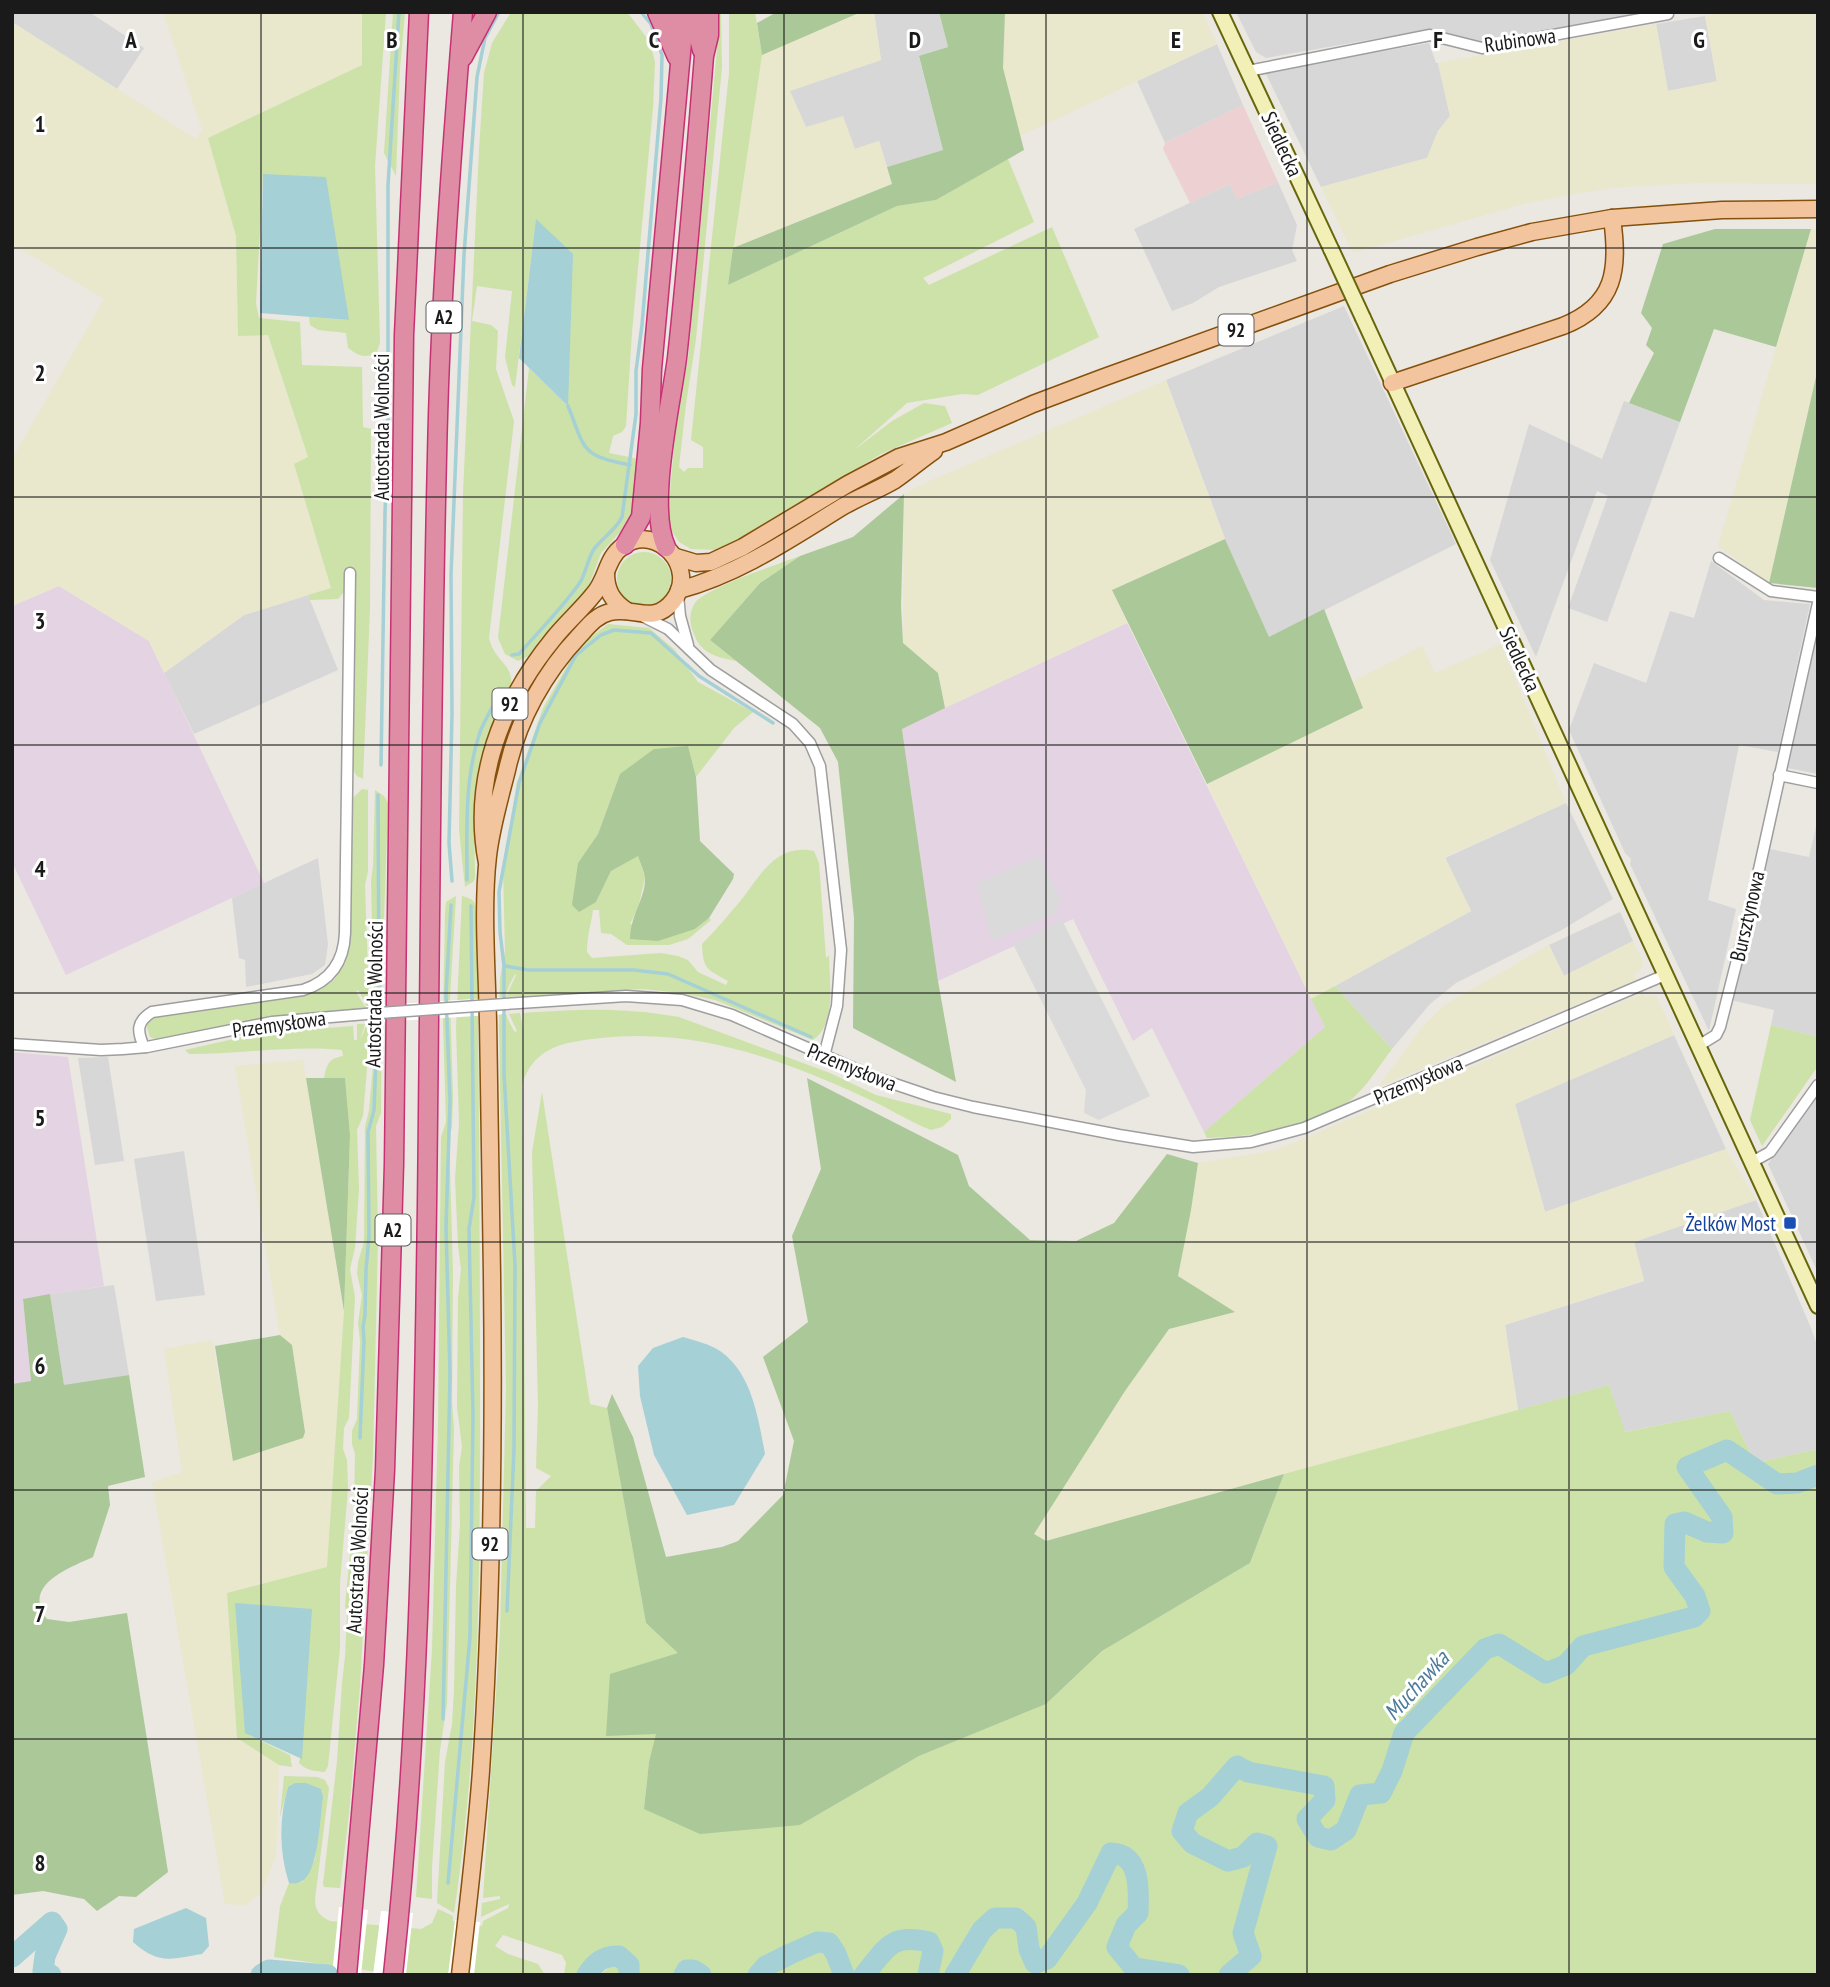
<svg xmlns="http://www.w3.org/2000/svg" width="1830" height="1987" viewBox="0 0 1830 1987" font-family="'PT Sans Narrow',sans-serif">
	<rect width="100%" height="100%" fill="#ebe7e1"/>
	<g fill="#d8d7d8">
		<polygon points="12,12 89,12 144,48 117,89 12,22"/>
		<polygon points="874,12 939,12 948,47 919,57 943,150 887,167 879,141 855,149 806,128 789,91 881,60"/>
		<polygon points="1236,12 1646,12 1481,42 1431,29 1266,58 1256,52"/>
		<polygon points="1705,16 1717,82 1668,91 1656,24"/>
		<polygon points="1429,43 1436,63 1438,63 1450,116 1438,131 1427,158 1321,187 1265,72"/>
		<polygon points="1217,44 1243,105 1165,143 1137,81"/>
		<polygon points="1278,182 1297,225 1292,250 1297,261 1219,287 1193,303 1172,311 1134,229 1230,184 1237,199"/>
		<polygon points="1344,306 1456,544 1269,638 1225,539 1166,380"/>
		<polygon points="1624,401 1680,422 1607,622 1568,608 1608,496 1597,491 1536,657 1490,560 1529,424 1602,459"/>
		<polygon points="1711,561 1764,600 1810,604 1778,752 1739,745 1708,900 1736,909 1709,1031 1630,864 1631,859 1625,853 1569,730 1594,663 1646,683 1670,611 1694,618"/>
		<polygon points="308,595 338,670 194,734 164,673 244,615"/>
		<polygon points="1818,632 1818,774 1788,768"/>
		<polygon points="1566,803 1613,899 1560,931 1456,983 1430,1004 1392,1049 1335,986 1471,911 1445,858"/>
		<polygon points="1818,818 1818,1037 1771,1025 1774,1010 1731,1000 1754,913 1758,907 1770,849 1809,857"/>
		<polygon points="318,858 328,944 325,965 312,974 246,987 245,960 239,958 232,898"/>
		<polygon points="1620,912 1633,941 1564,976 1549,945"/>
		<polygon points="1674,1035 1726,1149 1545,1212 1515,1104"/>
		<polygon points="108,1057 124,1161 95,1165 78,1058"/>
		<polygon points="1818,1092 1818,1273 1768,1164"/>
		<polygon points="184,1151 205,1295 156,1301 134,1159"/>
		<polygon points="1756,1200 1811,1328 1818,1348 1818,1449 1755,1463 1730,1411 1624,1432 1609,1385 1518,1410 1505,1325 1644,1281 1634,1242"/>
		<polygon points="114,1285 129,1375 64,1386 50,1294"/>
	</g>
	<polygon fill="#ecd0d2" points="1243,105 1278,182 1237,199 1230,184 1190,203 1163,149 1165,143"/>
	<g fill="#e4d3e3">
		<polygon points="59,586 149,641 264,883 66,975 12,862 12,606"/>
		<polygon points="1127,623 1325,1027 1204,1132 1152,1028 1133,1041 1073,919 938,981 902,728"/>
		<polygon points="12,1052 68,1057 104,1286 23,1299 31,1382 12,1384"/>
	</g>
	<g fill="#e9e8cd">
		<polygon points="163,12 361,12 362,65 209,139 236,236 238,335 268,335 308,458 294,465 331,588 244,615 164,673 149,641 59,586 12,606 12,459 104,299 12,244 12,22 196,139 202,130"/>
		<polygon points="861,12 874,12 881,60 790,91 806,127 843,116 855,149 879,141 892,184 733,248 762,55"/>
		<polygon points="1005,12 1202,12 1217,44 1020,136 1003,68"/>
		<polygon points="1726,12 1818,12 1818,184 1698,183 1609,188 1527,203 1353,253 1321,187 1427,158 1438,131 1450,116 1438,63 1656,24 1668,91 1717,81 1705,16"/>
		<polygon points="1811,229 1818,230 1818,368 1769,583 1718,546"/>
		<polygon points="1166,380 1225,539 1112,590 1127,623 945,708 938,673 903,643 904,494 927,482"/>
		<polygon points="1501,644 1566,803 1445,857 1471,911 1311,999 1207,784 1363,708 1352,682 1422,646 1435,673"/>
		<polygon points="1633,941 1643,962 1640,971 1634,974 1636,980 1378,1087 1422,1027 1444,1005 1549,945 1564,976"/>
		<polygon points="1643,993 1645,997 1651,995 1657,997 1674,1035 1515,1104 1545,1212 1726,1149 1756,1200 1634,1242 1644,1280 1505,1325 1518,1410 1046,1541 1033,1534 1125,1391 1169,1329 1234,1312 1178,1276 1191,1210 1198,1163 1277,1150"/>
		<polygon points="303,1060 344,1311 327,1568 227,1593 237,1738 279,1765 276,1855 261,1894 245,1905 225,1904 152,1482 182,1472 164,1349 212,1340 233,1460 303,1438 305,1432 292,1345 280,1335 235,1066"/>
	</g>
	<g fill="#cce2a9">
		<path d="M362,12H386L375,166L380,343L376,354C363,358 359,356 348,348L346,333L318,330L310,325L309,317L349,320L263,174L256,303L259,318L300,322L302,365L362,367L363,427L371,429L370,608L363,779L357,776L350,766L346,571L344,592L338,599L310,600L308,595L331,588L294,464L308,457L268,335L238,336L236,236L208,138L362,65Z"/>
		<polygon points="393,12 405,12 400,69 396,176 384,153"/>
		<path d="M511,12H627L650,42L655,62L653,108L632,332L626,426L622,432L613,436L609,453L639,459L631,520L601,553L588,588L539,641L529,656L518,661L505,654L498,638L529,368L567,405L536,220L515,387L512,385L505,357L512,291L477,286L472,321L491,325L498,331L496,369L514,421L489,638C495,663 514,663 511,687L478,779L474,812L475,877L474,881L465,887L459,830L463,493L479,150L484,73L492,43Z"/>
		<polygon points="717,12 721,12 722,67 696,339 686,404 679,467 684,472 688,468 703,468 703,447 691,440 729,73 729,12 755,12 762,55 728,285 897,206 936,200 1008,159 1034,222 923,278 929,285 1052,227 1099,337 978,395 962,394 907,403 853,451 892,421 924,403 945,406 952,423 881,454 763,526 717,550 691,549 679,542 667,524 677,415 688,359 717,49"/>
		<circle cx="644" cy="579" r="27"/>
		<path d="M800,556L760,583L710,640L736,661C717,657 701,654 694,634C689,624 689,612 695,603C706,588 779,564 800,556Z"/>
		<path d="M608,624L649,628L674,649L698,682L753,712L734,728L696,777L688,747L620,774L598,834L578,863L596,902L611,871L638,855L645,878L638,908L630,924L695,929L709,918L711,920L688,939L669,945H627L611,934L601,933L599,910H593C591,925 587,935 587,952L592,958L661,953L678,956L688,960L698,972L726,985L728,981C707,969 703,970 702,944C716,930 729,914 742,899C761,874 777,843 814,851L819,863L826,958L829,955C829,980 837,1024 813,1040L715,1000L682,993L642,989L506,997L516,975L515,974C502,998 500,1009 515,1032L517,1031L509,1014L520,1013L524,1033L523,1013C579,1009 623,1007 679,1017L830,1073L876,1095L951,1114V1119L942,1127L931,1130C908,1121 887,1107 864,1097C776,1057 691,1026 592,1039C559,1043 534,1049 522,1084L526,1528H535L536,1491L551,1476L536,1468L538,1406L532,1152L542,1092L590,1404L607,1408L646,1623L679,1653L649,1762L644,1809L800,1825L919,1756L1046,1704L1102,1651L1250,1563L1284,1474L1609,1385L1625,1432L1730,1411L1755,1463L1818,1449V1975H707L697,1968L688,1967L678,1975H635C636,1950 621,1946 600,1950L582,1975H564L566,1963L562,1955L503,1935L495,1946L508,1954L538,1964L545,1975H399L274,1957L280,1906L289,1883L302,1882L315,1859L318,1826L288,1787L280,1817L284,1776L317,1777L325,1780L329,1788L315,1899C315,1910 319,1916 330,1921L421,1929L432,1923L438,1909L453,1916V1921L482,1926L483,1921L508,1908L509,1904L481,1917L482,1903L500,1899V1896L483,1898L500,1631L506,1388L499,1029L500,978L505,951L503,868L517,782L543,708L578,647Z"/>
		<path d="M362,789L368,790V871L365,885L370,1033L363,1116L357,1130L359,1189L355,1248L350,1269L355,1297L349,1418L344,1428L343,1449L347,1460L348,1489L340,1583V1648L328,1766L325,1772C315,1771 307,1771 299,1763L300,1758H301L245,1733L290,1755L292,1767L279,1765L237,1738L227,1593L327,1567L344,1311L350,1135L345,1079L324,1078C327,1064 328,1059 343,1056L342,1050C292,1045 240,1054 189,1054L185,1050L261,1033L353,1026L354,1040H357V1024H365L360,1040C370,1019 371,1011 358,990L356,992L366,1008L276,1016L158,1040L150,1037L146,1025L150,1020L160,1016L263,1002L319,990L334,980L345,964L351,931V800Z"/>
		<polygon points="375,790 384,796 388,803 382,978 381,1113 376,1126 378,1237 373,1455 360,1686 349,1814 340,1888 324,1887 323,1884 337,1761 342,1683 345,1657 347,1616 345,1606 354,1513 355,1454 352,1444 352,1431 357,1419 360,1341 358,1323 362,1295 357,1274 358,1262 364,1242 365,1127 369,1110 375,1043 371,881 373,866"/>
		<polygon points="456,896 450,998 453,1096 452,1128 449,1135 453,1272 452,1401 454,1429 447,1704 440,1750 432,1867 432,1899 416,1897 432,1650 438,1425 441,1137 446,1122 443,1022 445,913 446,902"/>
		<path d="M462,896C474,899 476,902 477,914C479,1080 480,1245 480,1411C480,1579 479,1747 454,1913L437,1903L445,1762L452,1724L454,1690L456,1586L460,1525L459,1467L462,1447L457,1407L458,1298L461,1269L458,1246L455,1179L459,1123L456,1028Z"/>
		<path d="M1335,986L1392,1049C1378,1067 1365,1090 1347,1103C1307,1130 1254,1136 1207,1138L1204,1132L1325,1027L1311,999Z"/>
		<polygon points="1771,1025 1818,1037 1818,1066 1762,1146 1750,1120"/>
		<polygon points="617,1961 623,1964 623,1975 600,1975"/>
	</g>
	<g fill="#abc898">
		<polygon points="777,12 861,12 762,55 757,23"/>
		<polygon points="939,12 1005,12 1003,68 1024,150 936,200 897,206 728,285 733,248 892,184 887,167 943,150 919,56 948,47"/>
		<polygon points="1715,229 1811,229 1776,347 1714,329 1680,422 1629,403 1654,353 1646,345 1652,328 1641,313 1663,244"/>
		<polygon points="1818,368 1818,588 1769,583"/>
		<polygon points="904,494 901,606 903,643 938,673 945,708 902,729 938,981 956,1082 853,1028 854,918 838,762 820,728 710,640 760,583 800,556 853,537"/>
		<polygon points="1225,539 1269,637 1324,609 1363,708 1207,784 1112,590"/>
		<path d="M688,746L696,777L700,841L734,874L733,879L709,918L695,929L658,941L630,939C630,916 646,897 645,878C644,871 640,862 638,856L611,871L596,902L579,912L572,905L578,863L598,834L620,774L654,749Z"/>
		<polygon points="306,1078 345,1078 350,1135 344,1311"/>
		<polygon points="807,1078 958,1155 969,1186 1030,1240 1076,1241 1114,1223 1167,1154 1198,1163 1191,1210 1178,1276 1235,1312 1169,1329 1125,1391 1034,1534 1046,1541 1284,1474 1250,1563 1102,1651 1046,1704 919,1756 800,1825 700,1834 644,1809 649,1762 656,1734 606,1736 610,1674 678,1653 646,1623 607,1408 612,1394 633,1437 666,1557 722,1547 738,1541 783,1495 794,1441 763,1357 808,1322 792,1236 821,1169"/>
		<path d="M50,1294L64,1385L129,1375L145,1477L108,1486L110,1505L93,1557C69,1568 21,1585 47,1619L69,1622L127,1613L168,1872L136,1897L119,1896L97,1911L84,1899L43,1891L12,1895V1384L31,1381L23,1299Z"/>
		<polygon points="280,1335 292,1345 305,1432 303,1438 233,1461 215,1346"/>
	</g>
	<g fill="#dadada">
		<polygon points="1039,856 1062,902 1057,906 1058,913 992,941 977,883"/>
		<polygon points="1062,920 1150,1096 1099,1120 1084,1113 1086,1090 1013,944"/>
	</g>
	<g fill="#a4d0d6">
		<polygon points="263,174 326,177 349,320 260,313"/>
		<polygon points="536,219 573,254 568,406 519,358"/>
		<path d="M683,1337C693,1340 705,1343 715,1348C751,1368 758,1416 765,1454L734,1505L687,1515L654,1455L640,1396L638,1366L653,1348Z"/>
		<polygon points="235,1603 312,1609 302,1759 245,1733"/>
		<path d="M295,1783H306L321,1789L323,1797C320,1815 319,1876 300,1882C297,1884 293,1883 289,1883C279,1852 279,1818 288,1787Z"/>
		<path d="M186,1908L206,1918L209,1946L202,1954C170,1959 159,1965 133,1942L134,1929Z"/>
	</g>
	<g fill="#fff">
		<polygon points="505,997 506,1014 367,1023 366,1006"/>
		<polygon points="339,1907 368,1910 361,1975 332,1975"/>
		<polygon points="381,1911 413,1913 406,1975 373,1975"/>
		<polygon points="455,1920 480,1922 474,1975 448,1975"/>
	</g>
	<g fill="none" stroke-linecap="round" stroke-linejoin="round">
		<g stroke="#a4d0d6" stroke-width="3.5">
			<path d="M568,406C586,451 580,455 630,465"/>
			<path d="M512,655L519,654C539,631 562,608 579,584C586,574 587,560 594,549C603,537 616,530 622,517L636,414V371L642,325L661,98L662,55L651,24L641,12"/>
			<polyline points="381,765 385,512 388,449 388,185 399,12"/>
			<path d="M467,880C467,831 464,779 480,732C485,719 494,705 500,693"/>
			<polyline points="452,881 449,843 452,714 451,575 464,255 477,77 485,38 499,12"/>
			<polyline points="505,966 528,970 634,970 668,974 811,1037"/>
			<polyline points="360,1438 364,1341 363,1327 365,1315 366,1270 369,1236 368,1132 374,1110 379,982 378,795"/>
			<polyline points="507,1611 514,1449 515,1265 504,1074 504,966 500,932 499,892 519,783 540,723 576,655 601,635 614,630 651,633 699,676 773,723"/>
			<polyline points="443,1719 450,1374 446,1227 450,1101 446,994 451,905"/>
			<polyline points="448,1883 470,1637 473,1415 469,1229 474,1197 471,906"/>
		</g>
		<g stroke="#a4d0d6" stroke-width="21">
			<polyline points="12,1957 52,1922 57,1929 45,1956 43,1971 51,1975"/>
			<polyline points="261,1975 269,1970 328,1975"/>
			<path d="M587,1975C595,1962 604,1955 619,1956L629,1965V1975"/>
			<polyline points="684,1975 687,1970 693,1970 701,1975"/>
			<polyline points="758,1975 766,1966 790,1954 817,1942 829,1943 836,1954 844,1975"/>
			<path d="M864,1975C887,1948 890,1933 929,1942L933,1951L928,1975"/>
			<path d="M955,1975L982,1930L995,1918H1016L1026,1927L1029,1949L1035,1963L1047,1959L1087,1903L1111,1853C1141,1854 1139,1891 1138,1913L1126,1925L1117,1947L1134,1968L1179,1975"/>
			<polyline points="1229,1975 1251,1956 1243,1933 1267,1846 1257,1843 1243,1857 1228,1861 1192,1843 1182,1831 1188,1813 1210,1797 1237,1766 1248,1772 1324,1786 1325,1800 1307,1819 1318,1837 1331,1840 1346,1830 1360,1795 1381,1793 1392,1771 1404,1733 1485,1649 1499,1644 1546,1673 1566,1665 1583,1646 1694,1617 1700,1611 1695,1596 1674,1567 1675,1524 1684,1522 1707,1532 1723,1533 1722,1517 1687,1467 1727,1450 1777,1484 1797,1483 1818,1475"/>
		</g>
		<defs>
			<g id="street">
				<polyline points="1248,71 1430,35 1482,48 1668,14"/>
				<polyline points="1719,558 1771,591 1818,597"/>
				<polyline points="678,595 680,616 688,645"/>
				<polyline points="644,617 668,629 711,670 793,724 810,743 820,766 841,950 837,1006 824,1056"/>
				<polyline points="1779,775 1818,783"/>
				<polyline points="505,1004 626,996 682,1000 732,1015 874,1077 933,1097 973,1107 1119,1135 1193,1147 1251,1142 1304,1128 1665,975"/>
				<polyline points="12,1044 101,1050 123,1049 147,1047 272,1022 366,1014"/>
				<polyline points="1698,1046 1716,1035 1720,1027 1752,901 1818,603"/>
				<path d="M144,1047C137,1031 136,1022 152,1012L303,990C331,981 344,961 345,933L350,573"/>
				<polyline points="1752,1162 1770,1152 1818,1085"/>
			</g>
			<g id="secondary">
				<polyline points="1220,12 1331,249"/>
				<polyline points="1363,318 1818,1306"/>
			</g>
			<g id="primary">
				<path d="M1392,383L1563,326C1616,305 1619,269 1612,218"/>
				<polyline points="676,557 696,563 711,562 743,547 848,484 899,457 946,442 1033,404 1102,378 1390,274 1477,247 1532,232 1612,218 1722,210 1818,209"/>
				<path d="M606,573C606,590 612,601 627,611"/>
				<path d="M679,590C739,574 790,539 842,507C859,497 878,490 895,480C908,471 921,460 934,451"/>
				<path d="M460,1975C468,1907 476,1839 481,1771C492,1606 494,1440 492,1275C491,1190 490,1106 488,1022C487,970 482,907 488,856C491,828 500,798 507,770C518,720 544,673 580,635C589,625 597,615 610,612C634,606 653,626 673,601C699,568 657,522 623,546C606,558 607,580 593,595C581,610 566,623 554,638C501,703 471,780 487,863"/>
			</g>
			<g id="highway">
				<polyline points="657,12 677,57"/>
				<polyline points="692,12 702,50"/>
				<polyline points="463,57 487,12"/>
				<polyline points="625,545 641,517 650,423 652,369 682,42 674,12"/>
				<path d="M666,547C647,506 671,405 677,358C688,258 696,157 704,56L709,35V12"/>
				<polyline points="347,1975 374,1665 385,1470 394,1164 404,335 419,12"/>
				<path d="M393,1975C421,1719 423,1462 427,1206C430,956 431,706 437,456C440,308 451,160 463,12"/>
			</g>
		</defs>
		<use href="#street" stroke="#9e9e9e" stroke-width="13"/>
		<use href="#secondary" stroke="#66660d" stroke-width="18"/>
		<use href="#primary" stroke="#85500c" stroke-width="19"/>
		<use href="#highway" stroke="#c63174" stroke-width="21"/>
		<use href="#street" stroke="#fff" stroke-width="10"/>
		<use href="#secondary" stroke="#f3f0b7" stroke-width="14"/>
		<use href="#primary" stroke="#f3c59e" stroke-width="16"/>
		<use href="#highway" stroke="#de8da5" stroke-width="18"/>
		<defs>
			<polyline id="street-bridge" points="366,1014 505,1004"/>
			<polyline id="secondary-bridge" points="1331,249 1363,318"/>
		</defs>
		<use href="#street-bridge" stroke="#9e9e9e" stroke-width="13" stroke-linecap="butt"/>
		<use href="#secondary-bridge" stroke="#66660d" stroke-width="18" stroke-linecap="butt"/>
		<use href="#street-bridge" stroke="#fff" stroke-width="10"/>
		<use href="#secondary-bridge" stroke="#f3f0b7" stroke-width="14"/>
	</g>
	<path fill="none" stroke="#1a1a1a" stroke-width="2" stroke-opacity="0.55" d="M261,12V1975M523,12V1975M784,12V1975M1046,12V1975M1307,12V1975M1569,12V1975M12,248H1818M12,497H1818M12,745H1818M12,993H1818M12,1242H1818M12,1490H1818M12,1739H1818"/>
	<rect fill="#1a4fb4" stroke="#fff" stroke-width="2.5" x="1783" y="1216" width="14" height="14" rx="3.5"/>
	<g text-anchor="middle" dominant-baseline="central" stroke-width="6" stroke-linejoin="round" paint-order="stroke">
		<g fill="#fff" stroke="#5f5f5f" stroke-width="2">
			<rect x="426.5" y="301.5" width="35" height="31" rx="5"/>
			<rect x="1218.5" y="314.5" width="35" height="31" rx="5"/>
			<rect x="492.5" y="688.5" width="35" height="31" rx="5"/>
			<rect x="375.5" y="1214.5" width="35" height="31" rx="5"/>
			<rect x="472.5" y="1528.5" width="35" height="31" rx="5"/>
		</g>
		<g font-size="19" font-weight="bold" fill="#1a1a1a">
			<text x="444" y="317">A2</text>
			<text x="1236" y="330">92</text>
			<text x="510" y="704">92</text>
			<text x="393" y="1230">A2</text>
			<text x="490" y="1544">92</text>
		</g>
		<g font-size="21" fill="#1a1a1a" stroke="#fff">
			<text transform="translate(1520 40) rotate(-8)">Rubinowa</text>
			<text transform="translate(1282 144) rotate(65)">Siedlecka</text>
			<text transform="translate(381 427) rotate(-90)">Autostrada Wolności</text>
			<text transform="translate(1520 659) rotate(65)">Siedlecka</text>
			<text transform="translate(1747 916) rotate(-77)">Bursztynowa</text>
			<text transform="translate(374 994) rotate(-89)">Autostrada Wolności</text>
			<text transform="translate(279 1024) rotate(-8)">Przemysłowa</text>
			<text transform="translate(852 1067) rotate(22)">Przemysłowa</text>
			<text transform="translate(1418 1080) rotate(-23)">Przemysłowa</text>
			<text transform="translate(357 1560) rotate(-87)">Autostrada Wolności</text>
		</g>
		<g font-size="21" fill="#164399" stroke="#fff" text-anchor="end">
			<text x="1776" y="1223">Żelków Most</text>
		</g>
		<g font-size="23" font-style="italic" fill="#4d7b9a" stroke="#fff">
			<text transform="translate(1416 1685) rotate(-48)">Muchawka</text>
		</g>
	</g>
	<g font-size="23" text-anchor="middle" font-weight="bold" fill="#1a1a1a" stroke="#fff" stroke-width="6" stroke-linejoin="round" paint-order="stroke">
		<text x="131" y="48">A</text>
		<text x="392" y="48">B</text>
		<text x="654" y="48">C</text>
		<text x="915" y="48">D</text>
		<text x="1176" y="48">E</text>
		<text x="1438" y="48">F</text>
		<text x="1699" y="48">G</text>
		<text x="40" y="132">1</text>
		<text x="40" y="381">2</text>
		<text x="40" y="629">3</text>
		<text x="40" y="877">4</text>
		<text x="40" y="1126">5</text>
		<text x="40" y="1374">6</text>
		<text x="40" y="1622">7</text>
		<text x="40" y="1871">8</text>
	</g>
	<rect width="1830" height="1987" fill="none" stroke="#1a1a1a" stroke-width="28"/>
</svg>
